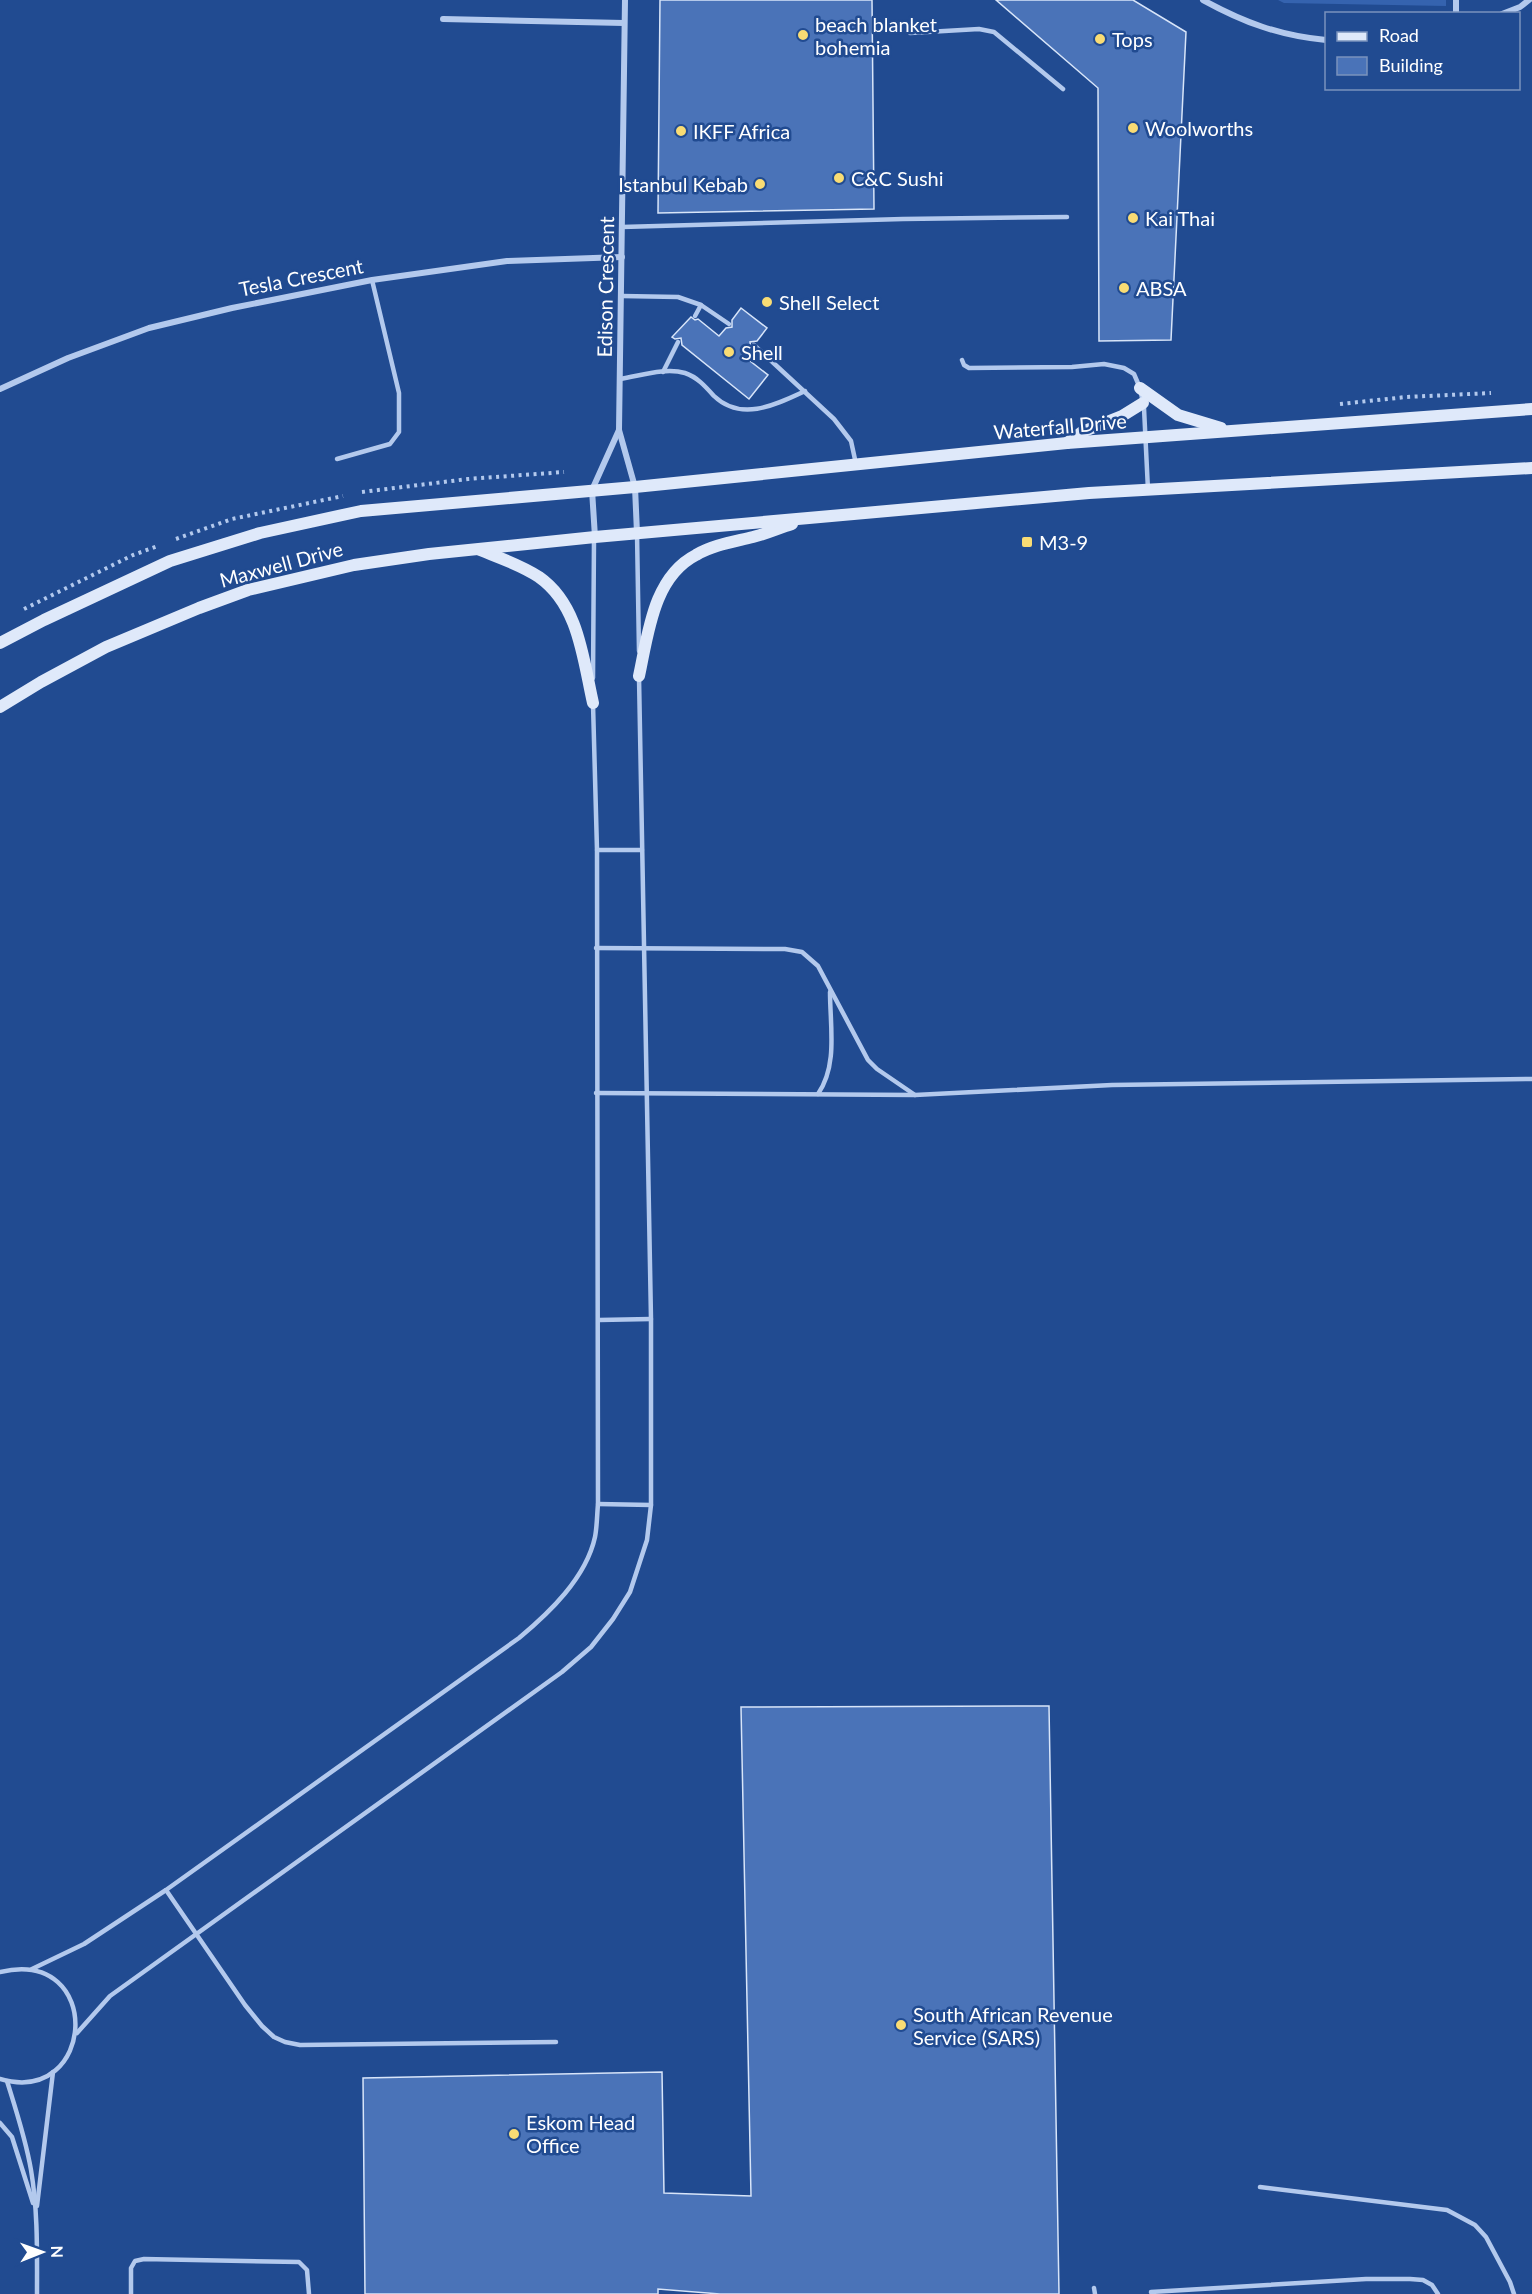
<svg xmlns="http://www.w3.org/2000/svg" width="1532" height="2294" viewBox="0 0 1532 2294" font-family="Lato,sans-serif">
	<rect width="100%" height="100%" fill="#214b91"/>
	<polygon fill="#3563af" points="1278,0 1446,0 1446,6 1284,3"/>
	<g fill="#4a73b8" stroke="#d8e5f9" stroke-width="1.5">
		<polygon points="660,0 872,0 874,209 658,213"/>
		<polygon points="996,0 1133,0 1186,32 1171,340 1099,341 1098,88"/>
		<polygon points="741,308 767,328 757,341 750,342 751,349 745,357 768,375 749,399 682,345 681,338 675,339 672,337 691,317 695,320 698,319 719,336 726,328 732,327 732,320"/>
		<polygon points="1049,1706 1059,2294 720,2294 658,2289 658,2294 365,2294 363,2078 662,2072 664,2193 751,2196 741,1707"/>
	</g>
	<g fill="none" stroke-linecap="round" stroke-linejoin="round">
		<g stroke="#b3c9ed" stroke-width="4" stroke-dasharray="3 4.5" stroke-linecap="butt">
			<polyline points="1340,404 1406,397 1491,393"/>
			<polyline points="362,492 468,479 564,472"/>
			<polyline points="176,539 232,519 343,496"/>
			<polyline points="24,609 133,555 158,546"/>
		</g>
		<g stroke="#b3c9ed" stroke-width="4.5">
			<polyline points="910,33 979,29 994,32 1063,89"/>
			<polyline points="622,227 903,219 1067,217"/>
			<polyline points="622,296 678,297 701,305 729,324"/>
			<polyline points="695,316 701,305"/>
			<polyline points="754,345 834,419 851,441 856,464"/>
			<polyline points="962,360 964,365 969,368 1072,367 1104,364 1124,368 1134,374 1140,388 1144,408 1148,490"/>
			<polyline points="663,372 678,342"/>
			<path d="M620,379C640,376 665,367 685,373C697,377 705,386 714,396C741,422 775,405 805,391"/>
			<polyline points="337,459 390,444 399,432 399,393 372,280"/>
			<polyline points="637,533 639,651"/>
			<polyline points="593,678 594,539"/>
			<polyline points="597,850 642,850"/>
			<polyline points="596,948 785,949 802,952 818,966 868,1060 877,1069 915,1095"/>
			<polyline points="596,1093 915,1095 1112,1085 1532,1079"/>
			<path d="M818,1094C838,1065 830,1026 830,992"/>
			<polyline points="599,1320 651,1319"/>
			<polyline points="598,1504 651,1505"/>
			<polyline points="166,1890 245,2005 262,2026 274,2037 285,2042 300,2045 556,2042"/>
			<path d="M32,1969L84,1944L166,1890L519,1638C549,1613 586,1578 595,1537C597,1527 597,1515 598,1504L597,850L593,704"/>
			<path d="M0,1972C105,1947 96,2107 0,2079"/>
			<polyline points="77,2033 110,1996 562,1672 591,1647 613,1619 630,1592 647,1540 651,1505 651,1319 639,677"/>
			<path d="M7,2081C16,2110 26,2140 31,2170C38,2211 37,2253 37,2294"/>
			<polyline points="0,2123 12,2137 33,2203"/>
			<polyline points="1260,2187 1447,2210 1475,2225 1486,2237 1510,2282 1514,2294"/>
			<polyline points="37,2206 53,2072"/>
			<polyline points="1094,2288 1095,2294"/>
			<polyline points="1151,2292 1366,2279 1410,2279 1423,2280 1432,2285 1438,2294"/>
			<polyline points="131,2294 131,2268 135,2261 144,2259 299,2262 307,2270 309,2294"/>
		</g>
		<g stroke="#b3c9ed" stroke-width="6">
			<polyline points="625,0 619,430 635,487 637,533"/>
			<path d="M1203,0C1243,22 1280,36 1326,40"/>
			<polyline points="1456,0 1456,14"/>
			<polyline points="1502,14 1520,7 1529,0"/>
			<polyline points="443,19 624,23"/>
			<polyline points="0,389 68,358 149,328 232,308 372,280 507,261 622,257"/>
			<polyline points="595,537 592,490 619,430"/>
		</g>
		<g stroke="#dfe9fa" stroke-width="12">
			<polyline points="1140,388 1178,415 1221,428"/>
			<polyline points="1067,443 1082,432 1122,416 1143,403"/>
			<path d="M480,550C500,558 521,565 539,577C579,605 583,659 593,703"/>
			<polyline points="0,643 44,620 170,561 260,533 361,511 635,487 1067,443 1532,409"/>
			<path d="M639,676C648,635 653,577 696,555C713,545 733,542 753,537C766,534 779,528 792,524"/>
			<polyline points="0,707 41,682 106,647 199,608 248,590 354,565 429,554 595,537 1089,493 1532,468"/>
		</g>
	</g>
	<g fill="#f9dc74" stroke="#214b91" stroke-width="2">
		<circle cx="803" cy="35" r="6"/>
		<circle cx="1100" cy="39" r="6"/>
		<circle cx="1133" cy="128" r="6"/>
		<circle cx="681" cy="131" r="6"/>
		<circle cx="839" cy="178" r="6"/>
		<circle cx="760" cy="184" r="6"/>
		<circle cx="1133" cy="218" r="6"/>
		<circle cx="1124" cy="288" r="6"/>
		<circle cx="767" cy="302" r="6"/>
		<circle cx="729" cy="352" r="6"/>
		<rect x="1021" y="536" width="12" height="12" rx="3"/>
		<circle cx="901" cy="2025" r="6"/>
		<circle cx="514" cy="2134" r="6"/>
	</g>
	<g text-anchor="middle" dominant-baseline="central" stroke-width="5" stroke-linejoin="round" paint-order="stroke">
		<g font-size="20" fill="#fff" stroke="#214b91" text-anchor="start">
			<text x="815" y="24">beach blanket<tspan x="815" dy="23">bohemia</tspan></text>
			<text x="1112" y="39">Tops</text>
			<text x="1145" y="128">Woolworths</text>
			<text x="693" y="131">IKFF Africa</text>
			<text x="851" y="178">C&amp;C Sushi</text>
			<text x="748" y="184" text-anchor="end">Istanbul Kebab</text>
			<text x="1145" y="218">Kai Thai</text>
			<text x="1136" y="288">ABSA</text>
			<text x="779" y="302">Shell Select</text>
			<text x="741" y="352">Shell</text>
			<text x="1039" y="542">M3-9</text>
			<text x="913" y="2014">South African Revenue<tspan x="913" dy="23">Service (SARS)</tspan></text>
			<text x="526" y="2122">Eskom Head<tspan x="526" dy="23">Office</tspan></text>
		</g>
		<g font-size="20" fill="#fff" stroke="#214b91">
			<text transform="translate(301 277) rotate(-11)">Tesla Crescent</text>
			<text transform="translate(605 287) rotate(-89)">Edison Crescent</text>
			<text transform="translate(1060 426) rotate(-5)">Waterfall Drive</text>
			<text transform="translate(281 564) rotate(-15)">Maxwell Drive</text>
		</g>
	</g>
	<rect x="1325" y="12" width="195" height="78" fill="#214b91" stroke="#7a93bd" stroke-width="1.5"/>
	<rect x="1337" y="32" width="30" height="9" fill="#dfe9fa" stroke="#7a93bd" stroke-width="1.5"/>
	<text x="1379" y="42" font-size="18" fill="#ffffff">Road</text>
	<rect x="1337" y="57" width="30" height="18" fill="#4a73b8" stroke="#7a93bd" stroke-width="1.5"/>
	<text x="1379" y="72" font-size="18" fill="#ffffff">Building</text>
	<g transform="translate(42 2252) rotate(89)" stroke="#214b91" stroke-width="4.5" paint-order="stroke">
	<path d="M0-4.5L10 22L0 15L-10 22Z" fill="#ffffff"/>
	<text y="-9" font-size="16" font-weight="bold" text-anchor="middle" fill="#ffffff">N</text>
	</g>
</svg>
